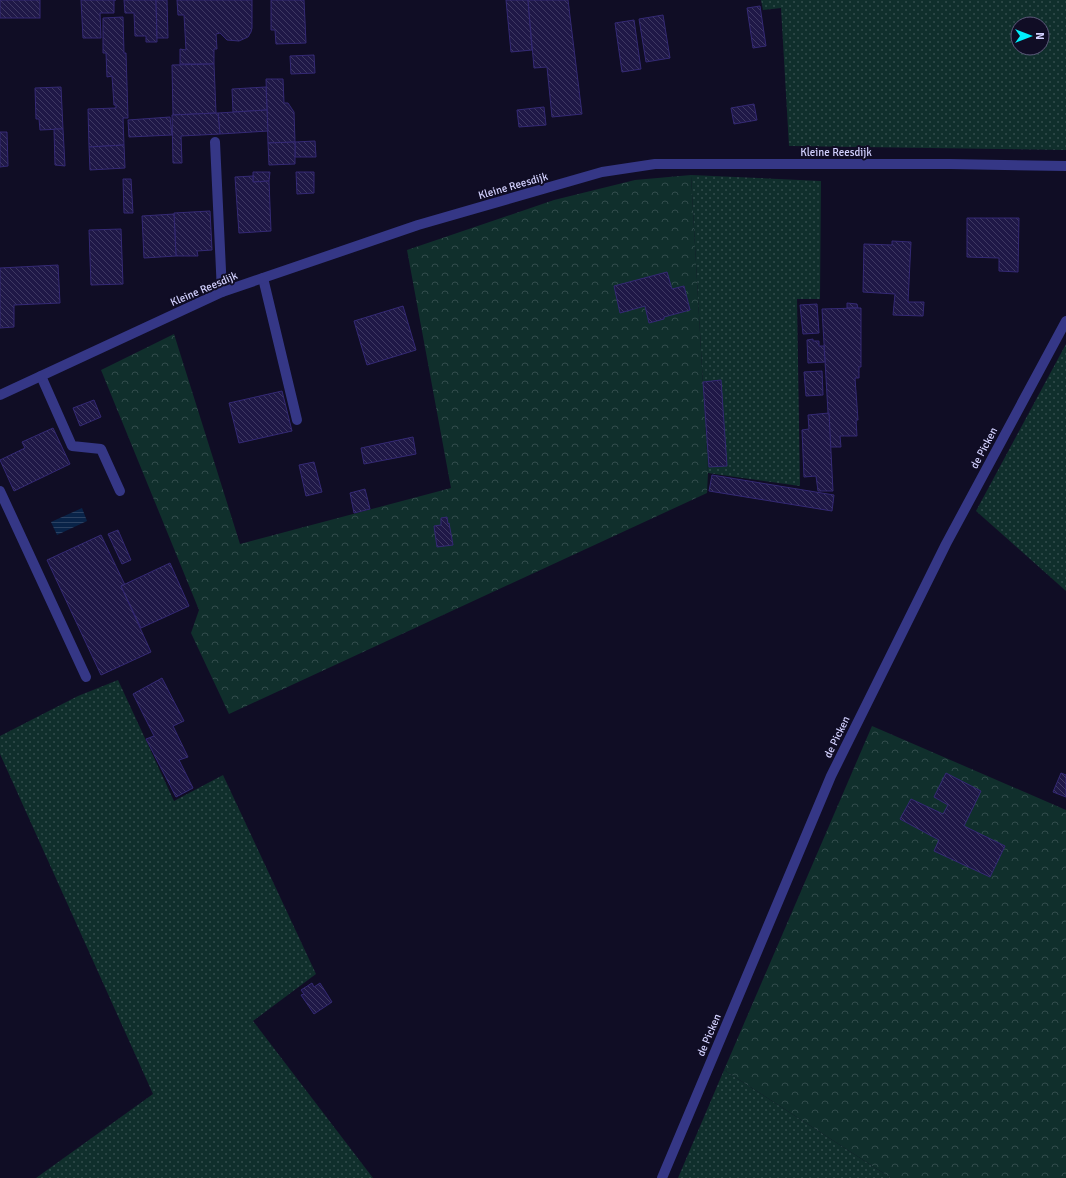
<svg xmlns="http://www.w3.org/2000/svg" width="1066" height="1178" viewBox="0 0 1066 1178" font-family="Signika,sans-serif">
	<defs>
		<pattern id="grass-dots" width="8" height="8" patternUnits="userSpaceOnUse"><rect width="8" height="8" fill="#102f2c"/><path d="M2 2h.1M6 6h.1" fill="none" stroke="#324c4c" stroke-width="1.8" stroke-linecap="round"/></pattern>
		<pattern id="forest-crowns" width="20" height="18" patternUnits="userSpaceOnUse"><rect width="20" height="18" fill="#102f2c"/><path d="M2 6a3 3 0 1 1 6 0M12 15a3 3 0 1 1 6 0" fill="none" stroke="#324c4c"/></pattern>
		<pattern id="water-rules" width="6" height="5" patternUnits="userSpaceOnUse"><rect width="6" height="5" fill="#092348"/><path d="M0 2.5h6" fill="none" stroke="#2c4263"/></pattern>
		<pattern id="building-back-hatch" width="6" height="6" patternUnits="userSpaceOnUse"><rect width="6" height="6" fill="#1f1847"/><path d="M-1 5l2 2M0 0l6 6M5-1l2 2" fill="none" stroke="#3f3963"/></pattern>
	</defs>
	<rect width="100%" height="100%" fill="#100d25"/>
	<g fill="url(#grass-dots)" fill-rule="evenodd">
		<path d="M761,0H1066V150L789,146L781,8L763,10ZM1018,24H1042V48H1018Z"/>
		<polygon points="691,175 821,181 820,299 797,299 800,486 708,473"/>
		<polygon points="1066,344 1066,591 976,511"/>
		<polygon points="118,680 174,801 223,775 316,974 253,1021 373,1178 36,1178 153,1094 0,754 0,736 78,696"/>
		<polygon points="724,1070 891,1178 678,1178"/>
	</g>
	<g fill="url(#forest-crowns)">
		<polygon points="691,175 708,473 707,493 229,714 191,633 199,610 101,370 174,334 240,544 451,488 407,250 554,200 635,180"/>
		<polygon points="872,726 1066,810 1066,1178 891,1178 724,1070"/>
	</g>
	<polygon fill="url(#water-rules)" points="82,508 87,521 57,535 51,522"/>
	<g fill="url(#building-back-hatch)" stroke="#342974">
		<rect x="0" y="0" width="40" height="18"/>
		<polygon points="81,0 116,0 114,0 114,13 100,13 101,38 83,38"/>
		<polygon points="124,0 156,0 157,42 146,42 146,36 135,36 134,13 125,13"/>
		<polygon points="156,0 167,0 168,38 157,38"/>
		<polygon points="177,0 252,0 252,28 251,32 248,37 239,41 227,40 220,33 216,34 217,49 214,49 214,64 180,64 180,49 186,50 184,15 178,15"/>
		<polygon points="271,0 304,0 306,43 276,44 275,30 271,30"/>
		<polygon points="506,0 528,0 532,50 511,52"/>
		<polygon points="528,0 568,0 582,114 552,117 547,67 534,68"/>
		<polygon points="760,6 766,46 753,48 747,8"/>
		<polygon points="663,15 670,58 646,62 639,19"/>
		<polygon points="123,17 124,53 126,53 128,118 123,118 124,145 89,147 88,109 116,108 116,105 114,105 112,76 107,77 106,53 103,53 103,18"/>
		<polygon points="634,20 641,69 622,72 615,23"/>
		<polygon points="314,55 315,73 291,74 290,56"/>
		<polygon points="214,64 216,113 173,115 172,65"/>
		<polygon points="266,79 283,79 284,103 288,103 294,112 295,142 268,143"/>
		<polygon points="61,87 63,129 40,130 39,119 36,119 35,88"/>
		<polygon points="266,87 267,110 233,112 232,89"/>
		<polygon points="754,104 757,120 734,124 731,108"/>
		<polygon points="544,107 546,125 519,127 517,110"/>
		<polygon points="267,110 268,131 220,134 218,113"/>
		<polygon points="218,113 220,134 181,136 182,163 173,163 172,115"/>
		<polygon points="170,117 172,135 129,137 128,120"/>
		<polygon points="54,129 63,129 65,166 55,165"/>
		<polygon points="0,132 7,132 8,166 0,167"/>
		<polygon points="315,141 316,157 295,157 295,142"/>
		<polygon points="295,142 295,164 269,165 268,143"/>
		<polygon points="124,145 125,168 90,170 89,147"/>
		<polygon points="253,172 270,172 269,181 253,182"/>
		<polygon points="296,172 314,172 314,193 297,194"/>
		<polygon points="253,176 253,182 269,181 271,231 239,233 235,177"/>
		<polygon points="123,179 131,179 133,213 124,213"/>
		<polygon points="210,211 212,250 197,251 198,256 176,256 174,213"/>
		<polygon points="174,214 176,256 144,258 142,216"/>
		<polygon points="967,218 1019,218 1018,272 999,271 999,258 967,257"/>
		<polygon points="121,229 123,284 91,285 89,230"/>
		<polygon points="892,241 911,242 908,302 924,302 923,316 893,315 895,294 863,292 864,244 892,245"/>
		<polygon points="58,265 60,303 14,305 14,327 0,328 0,268"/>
		<polygon points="667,272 672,289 684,286 690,310 664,317 664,319 649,323 645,306 620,313 614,286"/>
		<polygon points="847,303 857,304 858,308 847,308"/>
		<polygon points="817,304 819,333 803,334 800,305"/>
		<polygon points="403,306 416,350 367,365 354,321"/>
		<polygon points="858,308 861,308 861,367 859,367 859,378 855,378 858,420 856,420 857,436 840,436 841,447 830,447 822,309"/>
		<polygon points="813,339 813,341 819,341 819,346 824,346 825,362 808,363 807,340"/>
		<polygon points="822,371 823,395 806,396 804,372"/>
		<polygon points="721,380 727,466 709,467 703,382"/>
		<polygon points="282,391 292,431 239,443 229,403"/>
		<polygon points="94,400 101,417 80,426 73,408"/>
		<polygon points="829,413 833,491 818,491 816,476 804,477 802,430 809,429 808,415"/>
		<polygon points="53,428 70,464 14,491 0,460 25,448 22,442"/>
		<polygon points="413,437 416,454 364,464 361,448"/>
		<polygon points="314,462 322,492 306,496 299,465"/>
		<polygon points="712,475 834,495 832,511 709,491"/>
		<polygon points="365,489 370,509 354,513 350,493"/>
		<polygon points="447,517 448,524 449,523 453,545 437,547 434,526 441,525 441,518"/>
		<polygon points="118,530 131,560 122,564 108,534"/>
		<polygon points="101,535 125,585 121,586 151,652 101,675 47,560"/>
		<polygon points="170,563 189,606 141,628 121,586"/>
		<polygon points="162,678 184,721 173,726 188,757 179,760 193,788 176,797 146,739 154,736 133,694"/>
		<polygon points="946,773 981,791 964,826 1005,846 990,877 934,851 939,840 900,819 911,799 943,814 948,805 934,797"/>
		<polygon points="1061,773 1066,775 1066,797 1053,792"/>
		<polygon points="312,983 314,987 320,983 332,1002 314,1014 301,995 304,994 301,990"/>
	</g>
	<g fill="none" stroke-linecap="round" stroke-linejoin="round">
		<g stroke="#353786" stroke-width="10">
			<polyline points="215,142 222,292"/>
			<polyline points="263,278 297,420"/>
			<polyline points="41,376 72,446 101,449 120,491"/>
			<polyline points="0,491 86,677"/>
		</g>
		<g stroke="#353786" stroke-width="10">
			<polyline points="0,395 222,292 418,225 602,172 655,164 950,164 1066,166"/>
			<polyline points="662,1178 831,776 946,544 1066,321"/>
		</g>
	</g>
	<g text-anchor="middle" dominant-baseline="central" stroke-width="4" stroke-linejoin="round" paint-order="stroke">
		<g font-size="11" fill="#d3d1ff" stroke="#100d25">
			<text x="836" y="152">Kleine Reesdijk</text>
			<text transform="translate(513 186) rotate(-16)">Kleine Reesdijk</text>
			<text transform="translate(204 289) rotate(-23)">Kleine Reesdijk</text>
			<text transform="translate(984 448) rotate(-62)">de Picken</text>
			<text transform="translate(837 737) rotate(-64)">de Picken</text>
			<text transform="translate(709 1035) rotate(-67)">de Picken</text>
		</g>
	</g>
	<g transform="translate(1030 36) rotate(90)"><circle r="19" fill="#100d25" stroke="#5e5b7c"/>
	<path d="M0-3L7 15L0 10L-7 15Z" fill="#00f0fc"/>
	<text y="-6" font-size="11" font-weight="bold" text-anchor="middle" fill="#d3d1ff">N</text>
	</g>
</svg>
